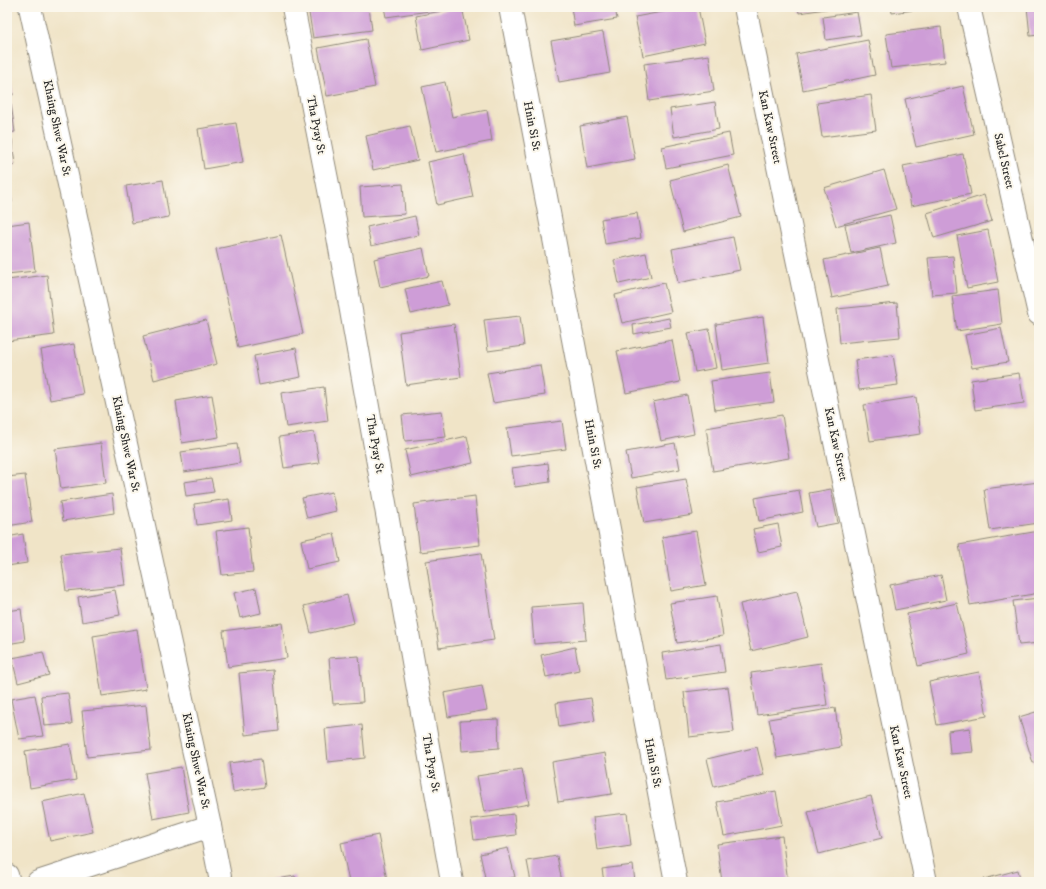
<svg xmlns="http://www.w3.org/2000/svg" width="1046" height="889" viewBox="0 0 1046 889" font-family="'IM FELL DW Pica',serif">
	<rect width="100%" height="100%" fill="#fbf7ec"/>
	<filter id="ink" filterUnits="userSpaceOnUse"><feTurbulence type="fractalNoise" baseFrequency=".025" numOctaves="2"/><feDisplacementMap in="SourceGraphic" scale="8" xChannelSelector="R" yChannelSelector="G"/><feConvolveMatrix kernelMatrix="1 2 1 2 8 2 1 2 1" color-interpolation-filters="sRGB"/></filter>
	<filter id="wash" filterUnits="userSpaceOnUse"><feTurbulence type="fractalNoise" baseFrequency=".012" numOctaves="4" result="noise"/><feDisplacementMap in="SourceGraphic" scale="16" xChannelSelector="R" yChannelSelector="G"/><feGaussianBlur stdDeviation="0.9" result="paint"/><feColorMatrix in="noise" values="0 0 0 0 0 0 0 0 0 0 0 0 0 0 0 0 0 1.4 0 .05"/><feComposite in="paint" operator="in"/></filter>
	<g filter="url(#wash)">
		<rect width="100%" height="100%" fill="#f0e4c7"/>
		<g id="blocks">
			<g fill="#ce9dd7">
				<polygon points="308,7 369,7 372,30 313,38"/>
				<polygon points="384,7 437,7 437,10 386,17"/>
				<polygon points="462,7 469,40 422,50 416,16"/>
				<polygon points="571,7 615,7 617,19 574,26"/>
				<polygon points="689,7 698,7 705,43 643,56 635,17"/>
				<polygon points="798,7 832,7 832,8 799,13"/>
				<polygon points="891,7 928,7 928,8 892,13"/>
				<polygon points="1027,7 1039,7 1039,35 1030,36"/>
				<polygon points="857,12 861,35 826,40 823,17"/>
				<polygon points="941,27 945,62 891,68 886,34"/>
				<polygon points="603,32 610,73 559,82 551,41"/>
				<polygon points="366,39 375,87 327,96 318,48"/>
				<polygon points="868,40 875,75 803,90 796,54"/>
				<polygon points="709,55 714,91 649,101 644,64"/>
				<polygon points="7,65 9,65 13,95 7,96"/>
				<polygon points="445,82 452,117 487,110 492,141 436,152 422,87"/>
				<polygon points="963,86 974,134 916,147 905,99"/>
				<polygon points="871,95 876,130 822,137 817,103"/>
				<polygon points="715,102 719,129 674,137 670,109"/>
				<polygon points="11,104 15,132 7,133 7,105"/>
				<polygon points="627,117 635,159 587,168 580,126"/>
				<polygon points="236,123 243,162 204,169 198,129"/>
				<polygon points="410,126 418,160 373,170 366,136"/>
				<polygon points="729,133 733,155 666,168 662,147"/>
				<polygon points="12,139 15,165 7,166 7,140"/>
				<polygon points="464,154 473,197 437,205 428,162"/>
				<polygon points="963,154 971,194 911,206 903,166"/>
				<polygon points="728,165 741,217 683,232 670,180"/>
				<polygon points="884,170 896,209 836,226 824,188"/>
				<polygon points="7,176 9,176 12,202 7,202"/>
				<polygon points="163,180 169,217 132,223 126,186"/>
				<polygon points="403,184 405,214 362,217 360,187"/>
				<polygon points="984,195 992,221 934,238 927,213"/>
				<polygon points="637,213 641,238 605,244 601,219"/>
				<polygon points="890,215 896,243 851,253 845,225"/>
				<polygon points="415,216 419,235 371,246 367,227"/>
				<polygon points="29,222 35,271 7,274 7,225"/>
				<polygon points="988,230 998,282 967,288 957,236"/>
				<polygon points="281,235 303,334 238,348 216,249"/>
				<polygon points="733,237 740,270 678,283 672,249"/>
				<polygon points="423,248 429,276 380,287 374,259"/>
				<polygon points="880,248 888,286 832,298 824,260"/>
				<polygon points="646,253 651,277 619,284 614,260"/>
				<polygon points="953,256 957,293 932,295 928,258"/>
				<polygon points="47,275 54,335 7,341 7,280"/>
				<polygon points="442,281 448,305 411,314 405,289"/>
				<polygon points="664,283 671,312 622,323 615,295"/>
				<polygon points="998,290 1002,324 957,331 952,296"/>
				<polygon points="897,303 900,337 840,343 837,309"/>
				<polygon points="520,316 524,346 488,351 484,320"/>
				<polygon points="763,317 769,363 722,370 716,324"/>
				<polygon points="669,318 671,327 634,334 633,325"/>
				<polygon points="206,320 217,364 154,380 143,336"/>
				<polygon points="454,324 461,377 406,385 399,332"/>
				<polygon points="1001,328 1008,362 972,368 965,335"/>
				<polygon points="709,329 716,368 695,372 688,333"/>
				<polygon points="672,340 680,382 626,393 617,351"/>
				<polygon points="74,344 83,394 50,400 41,350"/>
				<polygon points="296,348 301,377 259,385 254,356"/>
				<polygon points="893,355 898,385 859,390 855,360"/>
				<polygon points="540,365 545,395 493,403 487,373"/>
				<polygon points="770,373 774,402 715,410 711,381"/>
				<polygon points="1019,373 1024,403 975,410 971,380"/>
				<polygon points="324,387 328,421 286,427 281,393"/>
				<polygon points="212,395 219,437 182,443 176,401"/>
				<polygon points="687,395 694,434 661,441 653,402"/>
				<polygon points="916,397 921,434 870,441 864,405"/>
				<polygon points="442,411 446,437 405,441 402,415"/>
				<polygon points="782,415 789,458 713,471 706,428"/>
				<polygon points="562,421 566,449 511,456 507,428"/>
				<polygon points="314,432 319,463 284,468 279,437"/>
				<polygon points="467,436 473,463 411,477 405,450"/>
				<polygon points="101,443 106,483 61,489 55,449"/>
				<polygon points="675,443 680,469 631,478 626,452"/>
				<polygon points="237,444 240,463 184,472 181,452"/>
				<polygon points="548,463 550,482 515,487 512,468"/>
				<polygon points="25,475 32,522 7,526 7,477"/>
				<polygon points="211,478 214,492 186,496 184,482"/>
				<polygon points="686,479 693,515 644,523 637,487"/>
				<polygon points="1039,482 1039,523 990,530 984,489"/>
				<polygon points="831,489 838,523 816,527 809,493"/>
				<polygon points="799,490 803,512 759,521 755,498"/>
				<polygon points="332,492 336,511 307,518 302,498"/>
				<polygon points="112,494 114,513 63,521 60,502"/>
				<polygon points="475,496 480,545 420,552 414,504"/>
				<polygon points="229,499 232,520 197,525 194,504"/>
				<polygon points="778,524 782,547 758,552 753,529"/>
				<polygon points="248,527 253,572 222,575 216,531"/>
				<polygon points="696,531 706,585 671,591 662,537"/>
				<polygon points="1039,531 1039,593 970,605 959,545"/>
				<polygon points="334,533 340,562 307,569 301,540"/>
				<polygon points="23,534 27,563 7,566 7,537"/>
				<polygon points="120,548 125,585 66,591 61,554"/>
				<polygon points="481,553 494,640 439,648 426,561"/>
				<polygon points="941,575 946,600 895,610 890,585"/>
				<polygon points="256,588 261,613 240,618 234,593"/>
				<polygon points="115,590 120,615 82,622 78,597"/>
				<polygon points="797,591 808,637 751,651 740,604"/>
				<polygon points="347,595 354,623 311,633 304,606"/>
				<polygon points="717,596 723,636 677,643 670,603"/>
				<polygon points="1039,598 1039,643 1019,645 1013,601"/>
				<polygon points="583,603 586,640 534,644 531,607"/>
				<polygon points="957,603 969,654 918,666 907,614"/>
				<polygon points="21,609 25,641 7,644 7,611"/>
				<polygon points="282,623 287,658 228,667 223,631"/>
				<polygon points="137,629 146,689 102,696 93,636"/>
				<polygon points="721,644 725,672 666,680 662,653"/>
				<polygon points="575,647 579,670 546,677 541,655"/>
				<polygon points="43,652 49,675 18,683 12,658"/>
				<polygon points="359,656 363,702 333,704 329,658"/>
				<polygon points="821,663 827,705 757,715 751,673"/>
				<polygon points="273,670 279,731 245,735 239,673"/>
				<polygon points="979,672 987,716 937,725 929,682"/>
				<polygon points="482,686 487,710 448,717 444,693"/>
				<polygon points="728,687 734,732 689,737 684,692"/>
				<polygon points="68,693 72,724 44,726 41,696"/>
				<polygon points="35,695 43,736 19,739 11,699"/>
				<polygon points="591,698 595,721 559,727 556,703"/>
				<polygon points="146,705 151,750 87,757 82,711"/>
				<polygon points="835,708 841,747 777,758 769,719"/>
				<polygon points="1039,711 1039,761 1033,763 1019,717"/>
				<polygon points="498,719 499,748 462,751 460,721"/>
				<polygon points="362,725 365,758 328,762 325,729"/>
				<polygon points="970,728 973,752 950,754 948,731"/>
				<polygon points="70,744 76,780 30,788 25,751"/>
				<polygon points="757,747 764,775 714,787 707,759"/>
				<polygon points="605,753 612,794 558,802 552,762"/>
				<polygon points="261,759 265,787 233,792 229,763"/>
				<polygon points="181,767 189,812 153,819 145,773"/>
				<polygon points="522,769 529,804 484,812 477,776"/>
				<polygon points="776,791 782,825 724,836 717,802"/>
				<polygon points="84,793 93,832 50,841 42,802"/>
				<polygon points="871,796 882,838 819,854 808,812"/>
				<polygon points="627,813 631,845 597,850 593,817"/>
				<polygon points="514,814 516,835 474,840 471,819"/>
				<polygon points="378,835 387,880 377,882 349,882 341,843"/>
				<polygon points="782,836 788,882 722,882 717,844"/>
				<polygon points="508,848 515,877 495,882 486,882 480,854"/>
				<polygon points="557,856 562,882 531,882 527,861"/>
				<polygon points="633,865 635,882 604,882 602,869"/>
				<polygon points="1018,870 1021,882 977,882 977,881"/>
				<polygon points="295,876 296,882 271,882 270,880"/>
			</g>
		</g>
	</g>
	<g filter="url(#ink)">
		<use href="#blocks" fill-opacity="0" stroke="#8e8879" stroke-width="1"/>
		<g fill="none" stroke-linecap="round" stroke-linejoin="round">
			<defs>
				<g id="street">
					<polyline points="30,7 210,826 221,882"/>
					<polyline points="293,7 335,220 452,882"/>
					<polyline points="510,7 676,882"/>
					<polyline points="745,7 926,882"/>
					<polyline points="969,7 1039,314"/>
					<polyline points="7,875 9,882"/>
					<polyline points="38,882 210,826"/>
				</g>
			</defs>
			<use href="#street" stroke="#8e8879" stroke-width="24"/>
			<use href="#street" stroke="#fff" stroke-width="22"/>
		</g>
	</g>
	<g text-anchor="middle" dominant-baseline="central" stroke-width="4" stroke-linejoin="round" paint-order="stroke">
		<g font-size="12" fill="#2b2b2b" stroke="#fbf7ec">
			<text transform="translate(316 125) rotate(79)">Tha Pyay St</text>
			<text transform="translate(532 126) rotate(79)">Hnin Si St</text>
			<text transform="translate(770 127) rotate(78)">Kan Kaw Street</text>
			<text transform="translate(57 128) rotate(78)">Khaing Shwe War St</text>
			<text transform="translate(1004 161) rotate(77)">Sabel Street</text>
			<text transform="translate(126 444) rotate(78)">Khaing Shwe War St</text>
			<text transform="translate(375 444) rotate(80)">Tha Pyay St</text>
			<text transform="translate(593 444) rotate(79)">Hnin Si St</text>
			<text transform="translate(836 444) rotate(78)">Kan Kaw Street</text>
			<text transform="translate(196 761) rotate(78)">Khaing Shwe War St</text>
			<text transform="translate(901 762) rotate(78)">Kan Kaw Street</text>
			<text transform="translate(431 763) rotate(80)">Tha Pyay St</text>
			<text transform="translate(653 763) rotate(79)">Hnin Si St</text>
		</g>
	</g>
	<rect width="1046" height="889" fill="none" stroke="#fbf7ec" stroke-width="24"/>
</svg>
